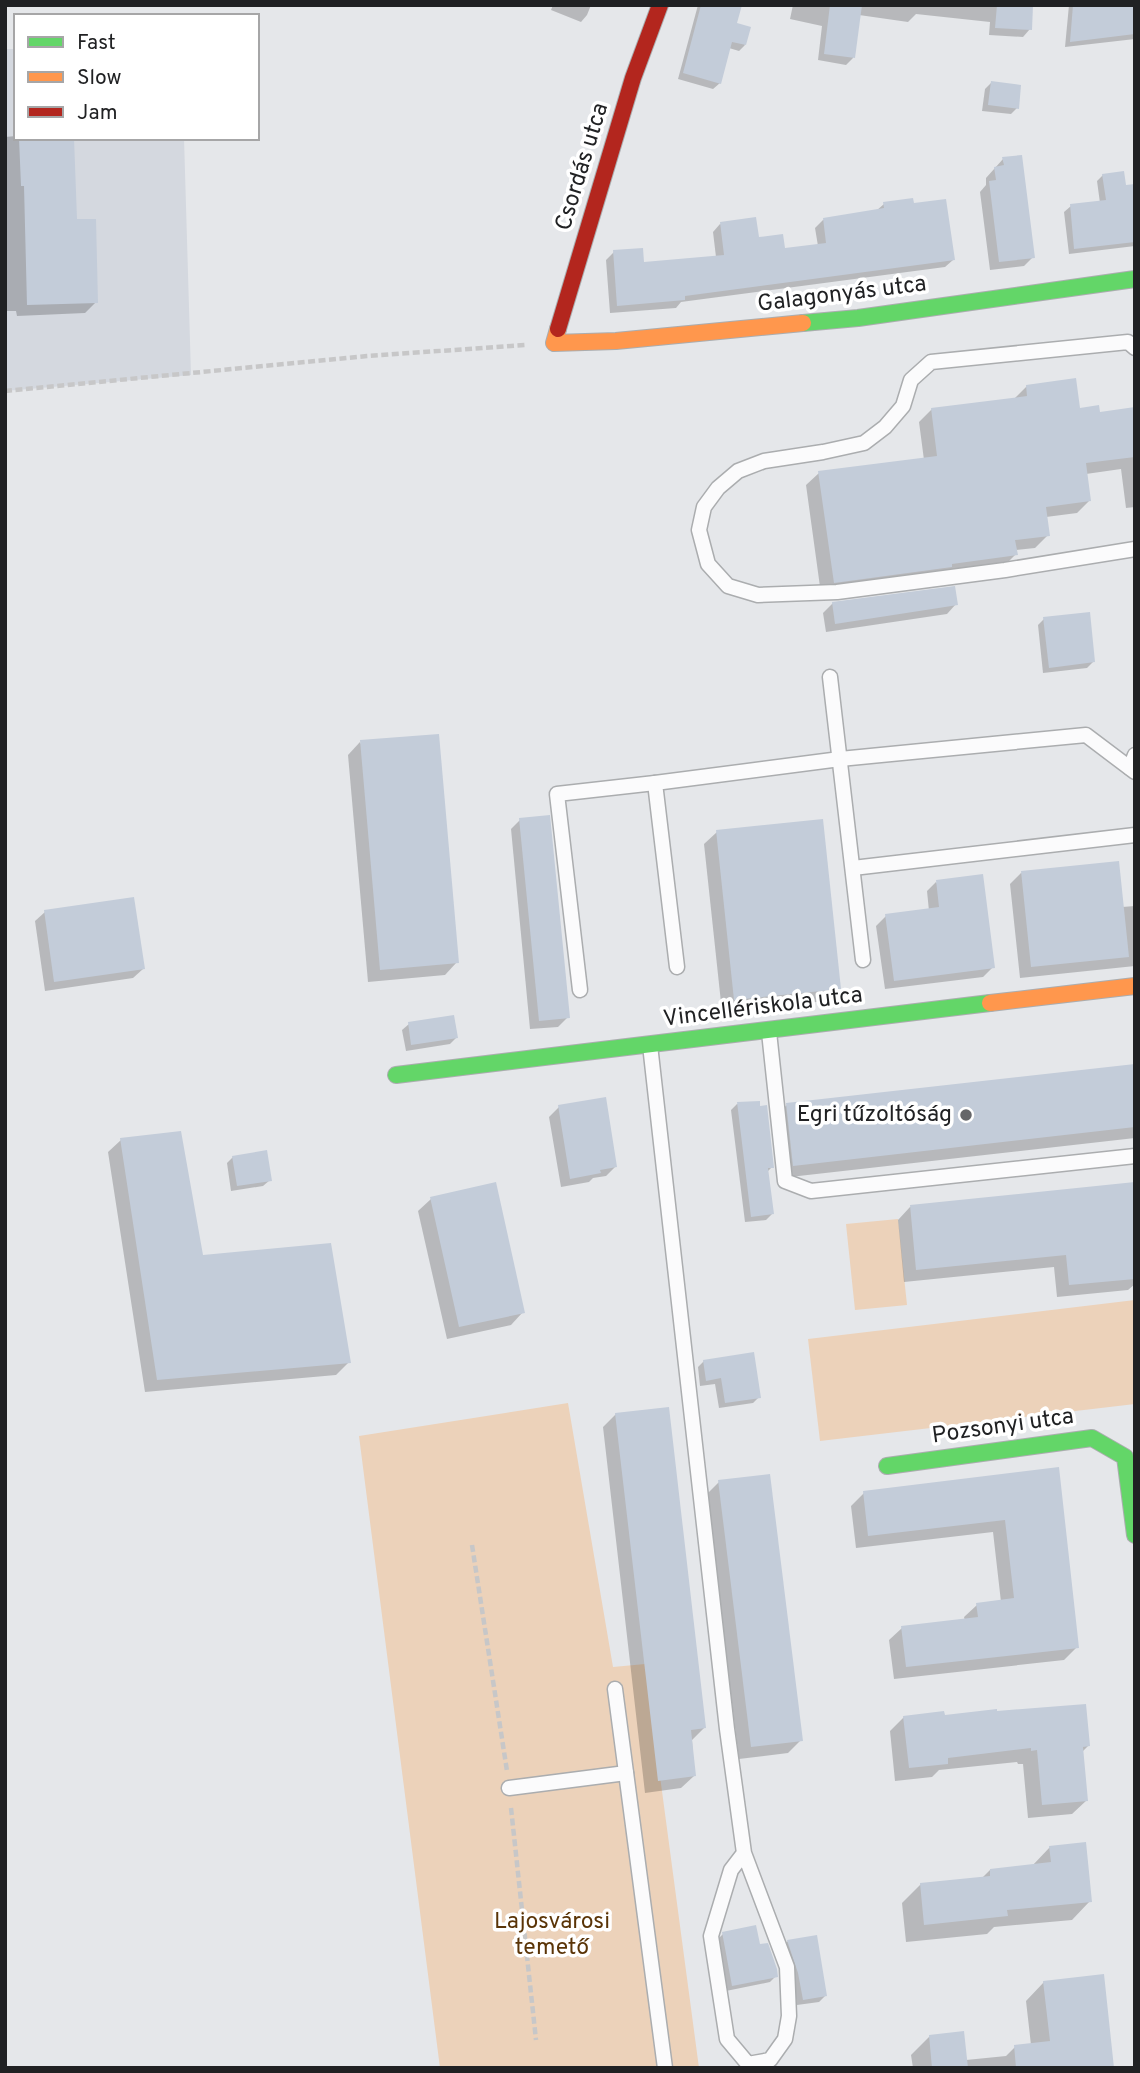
<svg xmlns="http://www.w3.org/2000/svg" width="1140" height="2073" viewBox="0 0 1140 2073" font-family="Overpass,sans-serif">
	<rect width="100%" height="100%" fill="#e5e7ea"/>
	<polygon fill="#d4d8df" points="5,49 16,49 16,138 184,138 191,375 5,391"/>
	<g fill="#ecd2ba">
		<polygon points="898,1219 907,1305 855,1310 846,1224"/>
		<polygon points="1135,1300 1135,1404 820,1441 808,1339"/>
		<polygon points="568,1403 613,1667 645,1664 699,2068 440,2068 359,1436"/>
	</g>
	<g fill="#0003">
		<polygon points="553,5 591,5 587,15 581,22 551,10"/>
		<polygon points="698,5 740,5 735,24 745,45 739,51 729,48 720,83 713,89 678,79"/>
		<polygon points="793,5 1031,5 1030,29 1023,37 989,35 990,22 916,14 908,22 859,15 853,58 846,65 818,60 822,26 790,19"/>
		<polygon points="1069,5 1135,5 1135,39 1065,47"/>
		<polygon points="991,83 1017,108 1011,114 982,111 985,89"/>
		<polygon points="16,136 16,138 73,138 75,221 96,302 85,313 17,316 16,311 5,311 5,137"/>
		<polygon points="1003,159 1033,257 1024,266 990,270 980,192 986,185 986,178"/>
		<polygon points="1103,175 1125,187 1135,186 1135,246 1069,254 1064,212 1071,206 1100,203 1097,181"/>
		<polygon points="884,204 953,260 945,267 681,302 676,308 610,313 606,260 614,252 643,264 716,257 713,232 720,224 783,250 818,246 815,228 823,220 876,211"/>
		<polygon points="1027,386 1079,410 1099,414 1135,409 1135,507 1126,508 1121,469 1086,474 1089,501 1077,513 1046,517 1048,535 1035,548 1015,550 1016,554 1003,567 821,594 806,485 819,473 924,460 919,422 932,409 1014,399"/>
		<polygon points="833,603 956,604 947,614 826,632 823,613"/>
		<polygon points="1044,619 1093,662 1087,668 1043,673 1038,625"/>
		<polygon points="360,742 457,962 445,975 368,982 348,755"/>
		<polygon points="520,820 568,1017 558,1027 530,1029 511,829"/>
		<polygon points="717,832 839,988 826,1001 722,1012 704,844"/>
		<polygon points="1021,873 1122,907 1135,906 1135,966 1020,978 1010,884"/>
		<polygon points="936,882 993,967 983,977 885,989 876,926 886,916 929,911 927,891"/>
		<polygon points="45,912 143,969 133,978 45,991 35,921"/>
		<polygon points="409,1024 456,1038 450,1044 406,1051 402,1030"/>
		<polygon points="1135,1066 1135,1138 781,1178 774,1117 787,1105"/>
		<polygon points="737,1104 759,1108 772,1167 767,1172 772,1214 766,1220 745,1222 731,1110"/>
		<polygon points="559,1107 615,1167 606,1176 593,1178 589,1182 561,1187 549,1117"/>
		<polygon points="121,1140 202,1257 349,1362 336,1375 145,1392 108,1152"/>
		<polygon points="233,1157 270,1180 263,1186 231,1191 227,1163"/>
		<polygon points="1135,1184 1135,1284 1128,1290 1057,1297 1054,1267 904,1282 898,1220 910,1207"/>
		<polygon points="431,1199 523,1312 511,1325 447,1339 418,1211"/>
		<polygon points="704,1361 759,1397 753,1403 719,1408 715,1384 700,1386 698,1367"/>
		<polygon points="616,1414 705,1727 692,1740 694,1776 681,1788 645,1793 603,1427"/>
		<polygon points="1057,1469 1077,1647 1064,1660 894,1679 889,1640 902,1628 965,1621 964,1617 977,1605 1001,1602 993,1532 856,1548 851,1506 864,1493"/>
		<polygon points="719,1482 801,1740 788,1753 739,1759 706,1495"/>
		<polygon points="904,1717 943,1717 1088,1746 1082,1752 1087,1800 1072,1814 1028,1818 1023,1764 1018,1764 1017,1762 939,1770 932,1777 895,1781 890,1731"/>
		<polygon points="1050,1847 1090,1901 1072,1920 994,1927 987,1934 906,1942 902,1903 921,1884 982,1878 990,1870 1032,1866"/>
		<polygon points="723,1934 758,1946 776,1976 770,1982 726,1991 717,1940"/>
		<polygon points="788,1941 825,1996 819,2002 797,2005 793,1979 782,1947"/>
		<polygon points="1044,1982 1112,2068 913,2068 911,2055 930,2036 966,2060 1006,2056 1015,2047 1031,2045 1026,2001"/>
	</g>
	<g fill="#c3ccd9">
		<polygon points="701,5 742,5 737,23 751,27 746,45 732,42 721,84 683,73"/>
		<polygon points="830,5 862,5 855,58 824,54"/>
		<polygon points="997,5 1033,5 1032,30 995,28"/>
		<polygon points="1073,5 1135,5 1135,34 1070,42"/>
		<polygon points="991,81 1021,85 1019,109 988,105"/>
		<polygon points="19,138 74,138 77,219 96,219 98,303 27,305 24,186 21,186"/>
		<polygon points="1022,155 1035,258 999,262 989,181 996,180 994,167 1004,165 1002,157"/>
		<polygon points="1124,171 1126,185 1135,184 1135,242 1074,249 1070,204 1106,200 1102,174"/>
		<polygon points="913,198 914,203 946,199 955,260 685,296 685,300 617,306 613,250 643,248 644,262 724,255 720,222 756,217 759,237 783,234 785,248 826,243 823,218 884,208 883,202"/>
		<polygon points="1076,378 1080,408 1099,405 1100,412 1135,407 1135,457 1086,463 1091,501 1046,507 1050,536 1015,540 1018,555 952,564 952,567 834,583 818,471 937,456 931,408 1027,396 1026,385"/>
		<polygon points="955,586 958,605 835,624 832,602"/>
		<polygon points="1090,612 1095,662 1049,668 1043,617"/>
		<polygon points="439,734 459,963 380,970 360,740"/>
		<polygon points="550,815 570,1018 539,1021 519,818"/>
		<polygon points="823,819 841,989 734,1000 716,830"/>
		<polygon points="1119,861 1129,957 1031,967 1021,871"/>
		<polygon points="983,874 995,968 894,981 885,914 939,907 936,880"/>
		<polygon points="134,897 145,969 54,982 44,910"/>
		<polygon points="454,1015 458,1038 411,1045 408,1022"/>
		<polygon points="1135,1064 1135,1127 793,1166 786,1103"/>
		<polygon points="606,1097 617,1167 600,1170 601,1173 570,1179 558,1105"/>
		<polygon points="760,1101 760,1106 767,1105 774,1168 768,1168 774,1214 751,1217 737,1102"/>
		<polygon points="181,1131 203,1255 331,1243 351,1363 157,1380 120,1138"/>
		<polygon points="267,1150 272,1181 237,1186 232,1156"/>
		<polygon points="496,1182 525,1313 459,1327 430,1197"/>
		<polygon points="1135,1182 1135,1279 1069,1285 1066,1255 916,1270 910,1205"/>
		<polygon points="754,1352 761,1398 725,1403 721,1378 706,1381 703,1360"/>
		<polygon points="669,1407 706,1728 691,1730 696,1776 658,1781 615,1413"/>
		<polygon points="1059,1467 1079,1648 906,1667 901,1626 978,1617 976,1603 1014,1598 1005,1520 868,1536 863,1491"/>
		<polygon points="770,1474 803,1741 751,1747 718,1480"/>
		<polygon points="1086,1704 1090,1746 1083,1747 1088,1801 1042,1805 1037,1750 1031,1751 1031,1748 948,1758 948,1764 909,1768 903,1716 944,1711 945,1715 997,1709 997,1711"/>
		<polygon points="1086,1842 1092,1902 1007,1910 1008,1916 924,1925 920,1883 990,1876 990,1869 1051,1862 1049,1846"/>
		<polygon points="756,1925 760,1944 768,1943 777,1969 778,1977 732,1986 722,1932"/>
		<polygon points="817,1935 827,1996 803,2000 798,1973 787,1940"/>
		<polygon points="1104,1974 1114,2068 1016,2068 1014,2045 1050,2041 1043,1981"/>
		<polygon points="964,2031 968,2068 932,2068 929,2035"/>
	</g>
	<g fill="none" stroke-linecap="round" stroke-linejoin="round">
		<defs>
			<g id="lane">
				<polyline points="1135,348 1128,342 931,362 911,380 903,406 885,427 864,443 823,452 764,461 738,471 718,488 704,507 699,530 708,564 728,586 758,595 837,592 1005,570 1135,549"/>
				<polyline points="830,677 863,960"/>
				<polyline points="1130,768 1135,755"/>
				<polyline points="853,868 1135,835"/>
				<polyline points="677,967 655,783 840,759 1086,735 1135,772"/>
				<polyline points="580,990 557,794 655,783"/>
				<polyline points="769,1032 785,1181 811,1191 1135,1156"/>
				<polyline points="650,1045 727,1729 744,1853 787,1967 789,2016 785,2039 770,2060 748,2064 727,2039 711,1936 731,1870 744,1853"/>
				<polyline points="615,1689 665,2068"/>
				<polyline points="509,1788 626,1773"/>
			</g>
			<g id="fast">
				<polyline points="803,323 858,318 1135,279"/>
				<polyline points="396,1075 990,1003"/>
				<polyline points="887,1466 1092,1438 1125,1457 1135,1535"/>
			</g>
			<g id="slow">
				<polyline points="558,329 554,343 616,341 803,323"/>
				<polyline points="990,1003 1135,986"/>
			</g>
			<polyline id="jam" points="558,329 633,78 660,5"/>
		</defs>
		<use href="#lane" stroke="#abadaf" stroke-width="17"/>
		<use href="#fast" stroke="#abadaf" stroke-width="18"/>
		<use href="#slow" stroke="#abadaf" stroke-width="18"/>
		<use href="#jam" stroke="#abadaf" stroke-width="18"/>
		<g stroke="#c7c7c8" stroke-width="4.5" stroke-dasharray="7 3.5" stroke-linecap="butt">
			<polyline points="5,391 367,356 525,345"/>
			<polyline points="472,1545 507,1771"/>
			<polyline points="511,1808 536,2040"/>
		</g>
		<use href="#lane" stroke="#fbfbfc" stroke-width="14"/>
		<use href="#fast" stroke="#63d668" stroke-width="16"/>
		<use href="#slow" stroke="#ff974d" stroke-width="16"/>
		<use href="#jam" stroke="#b3261e" stroke-width="16"/>
	</g>
	<circle fill="#656669" stroke="#fff" stroke-width="2.5" cx="966" cy="1115" r="7"/>
	<g text-anchor="middle" dominant-baseline="central" stroke-width="7" stroke-linejoin="round" paint-order="stroke">
		<g font-size="23" fill="#202123" stroke="#fff">
			<text transform="translate(583 167) rotate(-73)">Csordás utca</text>
			<text transform="translate(842 295) rotate(-7)">Galagonyás utca</text>
			<text transform="translate(763 1008) rotate(-7)">Vincellériskola utca</text>
			<text transform="translate(1003 1427) rotate(-8)">Pozsonyi utca</text>
		</g>
		<g font-size="23" fill="#202123" stroke="#fff" text-anchor="end">
			<text x="952" y="1115">Egri tűzoltóság</text>
		</g>
		<g font-size="23" fill="#5a3407" stroke="#fff">
			<text x="552" y="1922">Lajosvárosi<tspan x="552" dy="26">temető</tspan></text>
		</g>
	</g>
	<rect width="1140" height="2073" fill="none" stroke="#202123" stroke-width="14"/>
	<rect x="14" y="14" width="245" height="126" fill="#ffffff" stroke="#a6a6a7" stroke-width="2"/>
	<rect x="28" y="37" width="35" height="10" fill="#63d668" stroke="#a6a6a7" stroke-width="2"/>
	<text x="77" y="49" font-size="21" fill="#202123">Fast</text>
	<rect x="28" y="72" width="35" height="10" fill="#ff974d" stroke="#a6a6a7" stroke-width="2"/>
	<text x="77" y="84" font-size="21" fill="#202123">Slow</text>
	<rect x="28" y="107" width="35" height="10" fill="#b3261e" stroke="#a6a6a7" stroke-width="2"/>
	<text x="77" y="119" font-size="21" fill="#202123">Jam</text>
</svg>
